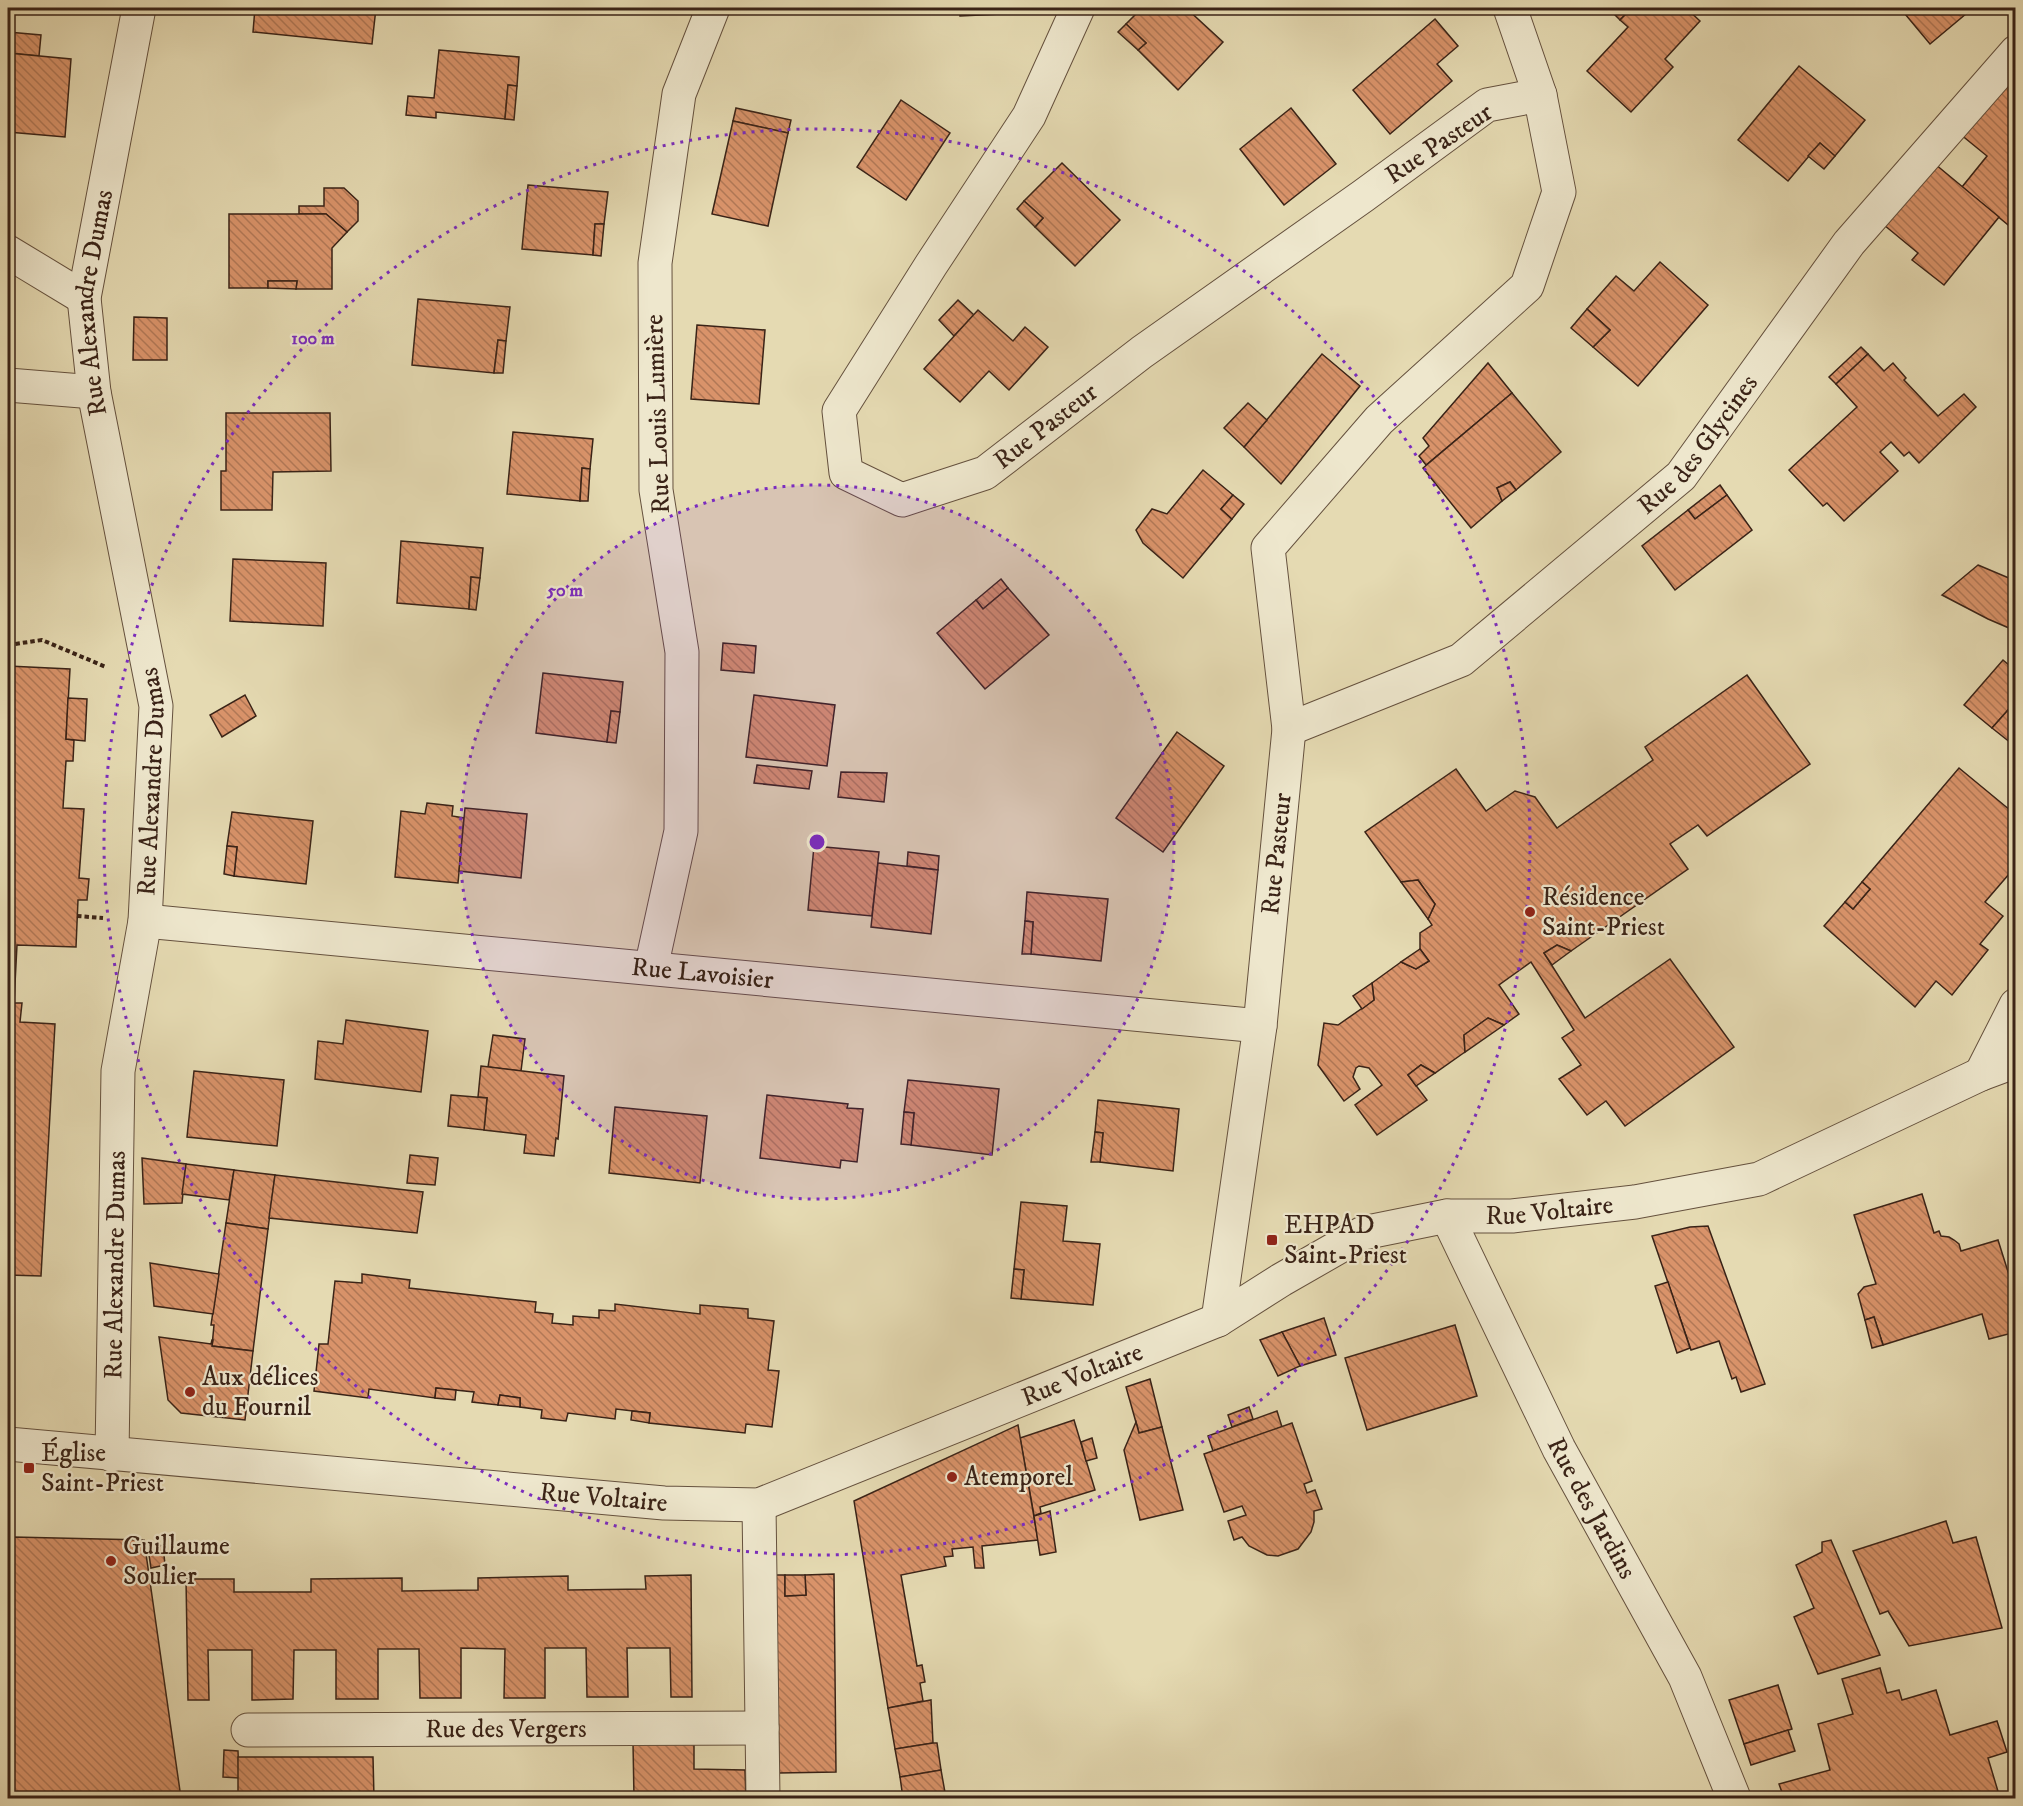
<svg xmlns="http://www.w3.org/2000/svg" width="2023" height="1806" viewBox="0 0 2023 1806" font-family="'IM FELL DW Pica',serif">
	<defs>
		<pattern id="building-back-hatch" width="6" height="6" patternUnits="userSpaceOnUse" patternTransform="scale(1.5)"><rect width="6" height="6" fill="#d9936a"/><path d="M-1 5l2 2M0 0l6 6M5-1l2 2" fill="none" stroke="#b17856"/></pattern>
	</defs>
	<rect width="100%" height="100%" fill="#e5dab2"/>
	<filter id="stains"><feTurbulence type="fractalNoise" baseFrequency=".00333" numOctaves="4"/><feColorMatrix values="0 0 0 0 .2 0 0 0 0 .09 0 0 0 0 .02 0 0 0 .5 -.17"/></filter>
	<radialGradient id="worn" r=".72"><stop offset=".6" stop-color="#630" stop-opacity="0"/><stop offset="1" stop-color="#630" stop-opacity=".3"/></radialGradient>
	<g fill="url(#building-back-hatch)" stroke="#3a2317" stroke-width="1.5">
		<polygon points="255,8 376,8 372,44 253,32"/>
		<polygon points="599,8 657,8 656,13"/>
		<polygon points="960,8 1024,8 1024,13 960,16"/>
		<polygon points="1142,8 1186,8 1223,42 1178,90 1138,50 1146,43 1126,24"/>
		<polygon points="1608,8 1632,8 1620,20"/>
		<polygon points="1632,8 1686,8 1700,21 1665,59 1673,67 1631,112 1587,71 1628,27 1620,20"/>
		<polygon points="1900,8 1973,8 1930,44"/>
		<polygon points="1435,19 1458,46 1437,64 1452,81 1390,134 1353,90"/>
		<polygon points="1126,24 1146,43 1138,50 1118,32"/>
		<polygon points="8,32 41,35 39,56 8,53"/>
		<polygon points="439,50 519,57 517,86 508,85 505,119 436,112 436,118 406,115 408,96 434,98"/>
		<polygon points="8,53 71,59 65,137 8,132"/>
		<polygon points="1799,66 1865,120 1835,156 1820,143 1788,181 1738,140"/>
		<polygon points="2016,74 2016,226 2013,229 1962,187 1987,156 1960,134"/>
		<polygon points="508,85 517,86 514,120 505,119"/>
		<polygon points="901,100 950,133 906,200 857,167"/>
		<polygon points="736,108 791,120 788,133 733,121"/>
		<polygon points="1291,108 1336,164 1284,205 1240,149"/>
		<polygon points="733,121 788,133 768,226 712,214"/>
		<polygon points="1820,143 1835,156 1824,169 1808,156"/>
		<polygon points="1062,163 1120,220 1075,266 1035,227 1043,218 1024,201"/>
		<polygon points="1935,164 1999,217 1944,285 1912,260 1918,253 1884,225"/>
		<polygon points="528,185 608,192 604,224 595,224 593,255 522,249"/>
		<polygon points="324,188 344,188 358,201 358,221 347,232 326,214 299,214 299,206 324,206"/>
		<polygon points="1024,201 1043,218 1035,227 1017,209"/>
		<polygon points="229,214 326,214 347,232 332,248 332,289 296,289 297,281 268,281 268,288 229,288"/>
		<polygon points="595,224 604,224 601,256 593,255"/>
		<polygon points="1660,262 1708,305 1638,386 1593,347 1610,330 1587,309 1616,276 1634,291"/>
		<polygon points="268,281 297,281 296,289 268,288"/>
		<polygon points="418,299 510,307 506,341 498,340 494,373 412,365"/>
		<polygon points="958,300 974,315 954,336 939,320"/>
		<polygon points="1587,309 1610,330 1593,347 1571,328"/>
		<polygon points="978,310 1013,341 1025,327 1048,347 1009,390 989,371 960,402 924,369"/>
		<polygon points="134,317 167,318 167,360 133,360"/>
		<polygon points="697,325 765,330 759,404 691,399"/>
		<polygon points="498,340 506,341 503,373 494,373"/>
		<polygon points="1861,347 1868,354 1836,384 1829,377"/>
		<polygon points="1322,354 1360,386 1281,484 1244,447"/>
		<polygon points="1868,354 1884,371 1893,363 1906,378 1904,380 1938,416 1964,394 1976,407 1919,463 1909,452 1904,456 1891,442 1880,452 1898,471 1844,521 1827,503 1823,506 1789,470 1857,407 1836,384"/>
		<polygon points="1488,363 1512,393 1426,465 1419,456 1429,446 1423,438"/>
		<polygon points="1512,393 1561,452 1516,490 1510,482 1497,488 1502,501 1471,528 1423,468"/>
		<polygon points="1248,403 1267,420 1244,447 1224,428"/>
		<polygon points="226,413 330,413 331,471 273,472 272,510 221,510 221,471 226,471"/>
		<polygon points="513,432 593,439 590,469 582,468 580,501 507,494"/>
		<polygon points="582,468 590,469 588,501 580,501"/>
		<polygon points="1203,470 1233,495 1221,509 1232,519 1183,578 1143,543 1136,530 1152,509 1167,514"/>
		<polygon points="1510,482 1516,490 1502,501 1497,488"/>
		<polygon points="1720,485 1727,495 1695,519 1688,510"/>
		<polygon points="1233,495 1244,504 1232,519 1221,509"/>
		<polygon points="1727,495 1752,530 1675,590 1642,546 1688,510 1695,519"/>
		<polygon points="401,541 483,548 480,578 471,577 469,609 397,603"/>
		<polygon points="233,559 326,563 323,626 230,621"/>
		<polygon points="1978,565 2016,581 2016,631 1988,619 1942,595"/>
		<polygon points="471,577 480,578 476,610 469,609"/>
		<polygon points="1001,579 1008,588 983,609 976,600"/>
		<polygon points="1008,588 1049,635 985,689 937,633 976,600 983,609"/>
		<polygon points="723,643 756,646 754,673 721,670"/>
		<polygon points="2003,660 2016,671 2016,701 1992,728 1964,705"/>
		<polygon points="8,666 70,669 66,739 74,740 73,761 66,761 63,808 84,809 79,878 89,879 87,900 78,900 76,947 17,945 14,1003 22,1003 20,1022 55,1024 41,1276 8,1275"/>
		<polygon points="543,673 623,682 620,712 611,711 607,742 536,733"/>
		<polygon points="1747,675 1810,764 1707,836 1698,825 1670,844 1688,869 1571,951 1557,945 1544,953 1585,1018 1670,959 1734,1047 1625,1126 1606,1101 1587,1115 1559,1079 1581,1065 1562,1038 1574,1030 1531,962 1499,985 1519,1014 1504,1025 1488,1018 1464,1035 1465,1052 1435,1073 1421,1065 1408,1075 1427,1100 1377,1135 1355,1105 1382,1085 1369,1068 1359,1066 1356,1068 1353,1077 1360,1089 1344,1101 1318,1065 1324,1023 1338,1025 1374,1000 1372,983 1401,962 1416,969 1429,961 1420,949 1420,933 1432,925 1428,919 1435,904 1418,880 1401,882 1365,832 1456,769 1486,811 1515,791 1535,797 1557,828 1653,760 1645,747"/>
		<polygon points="245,695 256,716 222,737 210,715"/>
		<polygon points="754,695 835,705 827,766 746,757"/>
		<polygon points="68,698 87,699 85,741 66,739"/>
		<polygon points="2016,701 2016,747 1992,728"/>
		<polygon points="611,711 620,712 616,743 607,742"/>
		<polygon points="1177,732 1224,766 1163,852 1116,818"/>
		<polygon points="757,765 812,771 809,789 754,783"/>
		<polygon points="1959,768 2016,815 2016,847 2012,852 2016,855 2016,866 1985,902 2003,916 1980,944 1988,950 1952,995 1936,981 1915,1007 1824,926 1845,902 1853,909 1870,889 1862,882"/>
		<polygon points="841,772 887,773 884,802 838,797"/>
		<polygon points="427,803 453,806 452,816 464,818 458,883 395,877 401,811 425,814"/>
		<polygon points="465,808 527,814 521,878 459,871"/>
		<polygon points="232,812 313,821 306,884 234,876 237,847 227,846"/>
		<polygon points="227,846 237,847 234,876 224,874"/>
		<polygon points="814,846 879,852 872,916 808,910"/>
		<polygon points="908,852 939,856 938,870 907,866"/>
		<polygon points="878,863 938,870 931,934 871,927"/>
		<polygon points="1418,880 1435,904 1428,919 1401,882"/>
		<polygon points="1862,882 1870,889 1853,909 1845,902"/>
		<polygon points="1027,892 1108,899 1101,961 1031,954 1033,922 1025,921"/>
		<polygon points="1025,921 1033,922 1031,954 1022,954"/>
		<polygon points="1557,945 1571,951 1552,965 1544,953"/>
		<polygon points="1420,949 1429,961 1416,969 1401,962"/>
		<polygon points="1372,983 1374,1000 1362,1009 1353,996"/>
		<polygon points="1488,1018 1504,1025 1465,1052 1464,1035"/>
		<polygon points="346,1020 428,1031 421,1092 315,1079 318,1041 343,1044"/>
		<polygon points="493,1035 525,1039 521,1071 488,1067"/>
		<polygon points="1421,1065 1435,1073 1416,1086 1408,1075"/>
		<polygon points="481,1066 564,1076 558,1139 556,1138 554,1156 524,1153 526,1135 484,1130 487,1098 478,1097"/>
		<polygon points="194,1071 284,1080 277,1146 187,1137"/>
		<polygon points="908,1080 999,1089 992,1155 911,1145 914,1113 904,1112"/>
		<polygon points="451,1095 487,1098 484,1130 448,1126"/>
		<polygon points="767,1095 848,1104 847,1108 863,1109 857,1162 841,1160 840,1168 760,1158"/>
		<polygon points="1098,1100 1179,1109 1173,1171 1100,1162 1103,1133 1095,1132"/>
		<polygon points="615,1107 707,1116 700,1183 609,1173"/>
		<polygon points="904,1112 914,1113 911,1145 901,1144"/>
		<polygon points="1095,1132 1103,1133 1100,1162 1091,1162"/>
		<polygon points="410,1155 438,1158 435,1185 407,1183"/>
		<polygon points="142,1158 186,1164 182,1203 144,1204"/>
		<polygon points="186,1164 234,1170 229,1200 182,1194"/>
		<polygon points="234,1170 275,1175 268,1229 226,1223"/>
		<polygon points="275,1175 423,1192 417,1233 269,1218"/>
		<polygon points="1922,1194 1934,1233 1939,1231 1941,1236 1949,1237 1954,1240 1959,1244 1961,1251 1998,1240 2016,1297 2016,1332 1989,1339 1982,1314 1883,1345 1874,1317 1865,1320 1858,1294 1864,1287 1876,1284 1854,1215"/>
		<polygon points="1021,1202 1067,1206 1063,1241 1100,1244 1093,1305 1021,1299 1024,1270 1014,1269"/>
		<polygon points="226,1223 268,1229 253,1351 212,1346 214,1325 211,1325"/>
		<polygon points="1708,1226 1765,1384 1741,1392 1736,1377 1732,1379 1719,1341 1691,1350 1652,1236 1690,1227"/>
		<polygon points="150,1263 219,1274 213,1314 154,1306"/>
		<polygon points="1014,1269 1024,1270 1021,1299 1011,1298"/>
		<polygon points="362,1274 410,1280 409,1288 536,1302 535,1312 553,1314 552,1323 573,1325 573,1316 599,1318 599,1310 615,1311 615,1304 700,1314 700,1305 748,1309 748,1318 774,1321 768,1370 779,1371 772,1427 746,1424 745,1433 649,1423 650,1413 616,1409 615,1419 568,1413 566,1421 541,1418 542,1410 520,1407 520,1398 500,1395 498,1405 472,1402 474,1392 436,1388 435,1398 369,1389 368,1398 314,1391 319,1344 328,1344 335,1281 362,1283"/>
		<polygon points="1668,1282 1690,1348 1677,1353 1655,1286"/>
		<polygon points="1874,1317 1883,1345 1872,1348 1865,1320"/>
		<polygon points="1324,1318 1336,1355 1300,1366 1282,1332"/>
		<polygon points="1455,1325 1477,1396 1367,1430 1345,1358"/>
		<polygon points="1282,1332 1300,1366 1278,1376 1260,1340"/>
		<polygon points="159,1337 211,1344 212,1340 213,1340 212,1346 253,1351 245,1420 181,1413 168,1400"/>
		<polygon points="1150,1379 1162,1427 1139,1433 1126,1387"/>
		<polygon points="436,1388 456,1390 455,1400 435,1398"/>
		<polygon points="500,1395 520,1398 520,1407 498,1405"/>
		<polygon points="1249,1407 1253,1419 1232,1427 1228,1415"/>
		<polygon points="632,1411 650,1413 649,1423 631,1420"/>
		<polygon points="1277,1411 1282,1427 1213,1451 1208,1436"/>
		<polygon points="1074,1420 1095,1490 1040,1507 1041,1513 1034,1516 1020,1438"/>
		<polygon points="1136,1422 1139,1433 1162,1427 1183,1510 1140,1520 1124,1450"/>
		<polygon points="1292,1423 1312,1481 1304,1484 1307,1493 1315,1490 1322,1509 1314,1511 1314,1522 1311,1532 1298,1549 1278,1556 1267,1555 1249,1546 1242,1537 1234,1540 1228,1521 1246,1515 1242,1506 1224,1512 1204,1454"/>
		<polygon points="1018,1425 1038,1540 982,1546 984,1568 975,1568 973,1547 952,1549 953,1556 944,1557 946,1566 901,1575 917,1666 922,1665 925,1682 920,1683 923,1701 888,1708 854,1501"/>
		<polygon points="1092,1438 1097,1458 1086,1461 1081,1442"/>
		<polygon points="1050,1511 1056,1552 1040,1555 1034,1516"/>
		<polygon points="1946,1521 1953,1543 1976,1537 2002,1628 1909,1646 1888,1611 1880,1614 1853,1551"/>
		<polygon points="13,1537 144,1540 181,1798 8,1798 8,1542"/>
		<polygon points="1831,1540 1880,1655 1818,1674 1794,1617 1814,1608 1796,1565 1822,1552 1822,1542"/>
		<polygon points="163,1545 165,1565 151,1568 148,1548"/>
		<polygon points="834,1574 836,1772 779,1773 776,1575 785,1575 785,1596 806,1595 805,1575"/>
		<polygon points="691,1575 692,1697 671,1697 670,1648 627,1648 628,1697 587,1697 586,1648 545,1648 545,1698 504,1698 505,1649 461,1648 461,1698 420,1698 419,1649 378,1649 378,1699 336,1699 336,1650 294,1650 293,1699 252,1700 252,1650 208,1650 209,1700 188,1700 186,1579 234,1579 234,1592 311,1592 311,1579 402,1578 402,1591 478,1590 478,1578 568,1576 568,1590 646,1589 645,1576"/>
		<polygon points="785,1575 805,1575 806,1595 785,1596"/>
		<polygon points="1880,1668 1887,1693 1899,1690 1902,1700 1936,1690 1950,1735 1997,1721 2007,1752 1988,1758 2000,1798 1784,1798 1779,1784 1830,1770 1818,1724 1853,1714 1842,1679"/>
		<polygon points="1778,1685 1792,1729 1744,1744 1729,1700"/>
		<polygon points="931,1700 933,1743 895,1749 888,1708"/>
		<polygon points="1788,1730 1795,1751 1751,1765 1744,1744"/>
		<polygon points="694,1742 694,1769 745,1770 746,1798 634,1798 633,1743"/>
		<polygon points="933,1743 937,1743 941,1770 900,1777 895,1749"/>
		<polygon points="224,1750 238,1751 239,1778 223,1777"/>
		<polygon points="238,1757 373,1757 374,1798 238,1798"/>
		<polygon points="941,1770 946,1798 903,1798 900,1777"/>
	</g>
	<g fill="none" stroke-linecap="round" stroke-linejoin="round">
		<defs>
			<g id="minor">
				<path id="s1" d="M1078,8L1029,116L931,265L839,411L846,473L902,500L985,473L1142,352L1363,196L1487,105L1540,95L1559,192L1527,286L1379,420L1268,548L1289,729L1260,1026L1218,1320"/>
				<polyline points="1510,8 1540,95"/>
				<polyline points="8,252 84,298"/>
				<polyline points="8,385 94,392"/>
				<path id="s2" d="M1289,729L1461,660L1681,476L1849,243L2016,52"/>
				<path id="s3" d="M145,921L1260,1026"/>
				<polyline points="651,968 681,831 682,652 656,490 655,263 679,94 713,8"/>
				<polyline points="1981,1074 2016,1005"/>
				<path id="s4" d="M1447,1216L1559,1449L1685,1677L1734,1798"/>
				<path id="s5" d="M8,1444L664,1503L759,1505L1218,1320L1281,1280L1363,1233L1447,1216H1512L1635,1202L1759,1179L1981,1074L2016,1061"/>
				<path id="s6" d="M112,1455L118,1071L145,921L156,706L94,392L84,298L139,8"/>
				<polyline points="759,1505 763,1798"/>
				<path id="s7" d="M248,1730L762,1728"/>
			</g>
		</defs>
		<use href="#minor" stroke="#65513e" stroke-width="35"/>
		<g stroke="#3a2317" stroke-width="4" stroke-dasharray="4.5 3" stroke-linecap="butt">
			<polyline points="8,645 42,640 106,667"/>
			<polyline points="77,916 103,918"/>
		</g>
		<use href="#minor" stroke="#eee7cd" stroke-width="33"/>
	</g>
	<circle cx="817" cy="842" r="357" fill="#7b2cbf" fill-opacity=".12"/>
	<g fill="none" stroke="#7b2cbf" stroke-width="3" stroke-dasharray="3 6">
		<circle cx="817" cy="842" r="357"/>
		<circle cx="817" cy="842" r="713"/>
	</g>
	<g fill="#8f2418" stroke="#eee7cd" stroke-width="2">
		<circle cx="1530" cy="912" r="6"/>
		<rect x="1266" y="1234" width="12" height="12" rx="3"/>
		<circle cx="190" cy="1392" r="6"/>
		<rect x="23" y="1462" width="12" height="12" rx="3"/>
		<circle cx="952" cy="1477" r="6"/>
		<circle cx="111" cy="1561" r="6"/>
	</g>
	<g text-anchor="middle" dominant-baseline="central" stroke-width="4.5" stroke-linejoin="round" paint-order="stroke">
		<g font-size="26" fill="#3a2317" stroke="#eee7cd">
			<text transform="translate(1439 144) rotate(-34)">Rue Pasteur</text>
			<text stroke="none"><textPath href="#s6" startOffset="1162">Rue Alexandre Dumas</textPath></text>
			<text transform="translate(658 414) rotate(-92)">Rue Louis Lumière</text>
			<text stroke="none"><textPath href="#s1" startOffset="758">Rue Pasteur</textPath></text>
			<text stroke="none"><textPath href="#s2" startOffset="507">Rue des Glycines</textPath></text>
			<text stroke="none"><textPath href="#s6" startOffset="676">Rue Alexandre Dumas</textPath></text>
			<text transform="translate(1277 854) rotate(-84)">Rue Pasteur</text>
			<text stroke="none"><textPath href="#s3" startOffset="560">Rue Lavoisier</textPath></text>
			<text stroke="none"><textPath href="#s5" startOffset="1606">Rue Voltaire</textPath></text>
			<text stroke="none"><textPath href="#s6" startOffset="190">Rue Alexandre Dumas</textPath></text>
			<text stroke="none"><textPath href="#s5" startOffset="1102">Rue Voltaire</textPath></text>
			<text stroke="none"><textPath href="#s5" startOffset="598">Rue Voltaire</textPath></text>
			<text stroke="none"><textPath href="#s4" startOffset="326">Rue des Jardins</textPath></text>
			<text stroke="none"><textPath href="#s7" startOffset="258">Rue des Vergers</textPath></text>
		</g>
		<g font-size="26" fill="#3a2317" stroke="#eee7cd" text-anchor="start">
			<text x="1542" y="897">Résidence<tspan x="1542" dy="30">Saint-Priest</tspan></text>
			<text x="1284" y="1225">EHPAD<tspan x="1284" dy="30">Saint-Priest</tspan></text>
			<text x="202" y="1377">Aux délices<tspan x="202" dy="30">du Fournil</tspan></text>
			<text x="41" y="1453">Église<tspan x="41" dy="30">Saint-Priest</tspan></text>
			<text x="964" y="1477">Atemporel</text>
			<text x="123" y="1546">Guillaume<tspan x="123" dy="30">Soulier</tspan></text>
		</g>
	</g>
	<circle cx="817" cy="842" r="9" fill="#7b2cbf" stroke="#eee7cd" stroke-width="3"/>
	<g font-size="18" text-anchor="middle" font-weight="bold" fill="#7b2cbf" stroke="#eee7cd" stroke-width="4.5" stroke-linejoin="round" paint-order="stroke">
		<text x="313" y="344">100 m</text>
		<text x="565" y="596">50 m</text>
	</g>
	<rect width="2023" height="1806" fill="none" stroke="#e5dab2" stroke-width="30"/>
	<rect x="9" y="9" width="2005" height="1788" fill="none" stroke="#3a2317" stroke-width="3"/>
	<rect x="15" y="15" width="1993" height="1776" fill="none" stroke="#3a2317" stroke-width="1.5"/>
	<rect width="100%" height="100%" filter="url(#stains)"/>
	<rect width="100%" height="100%" fill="url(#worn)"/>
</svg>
